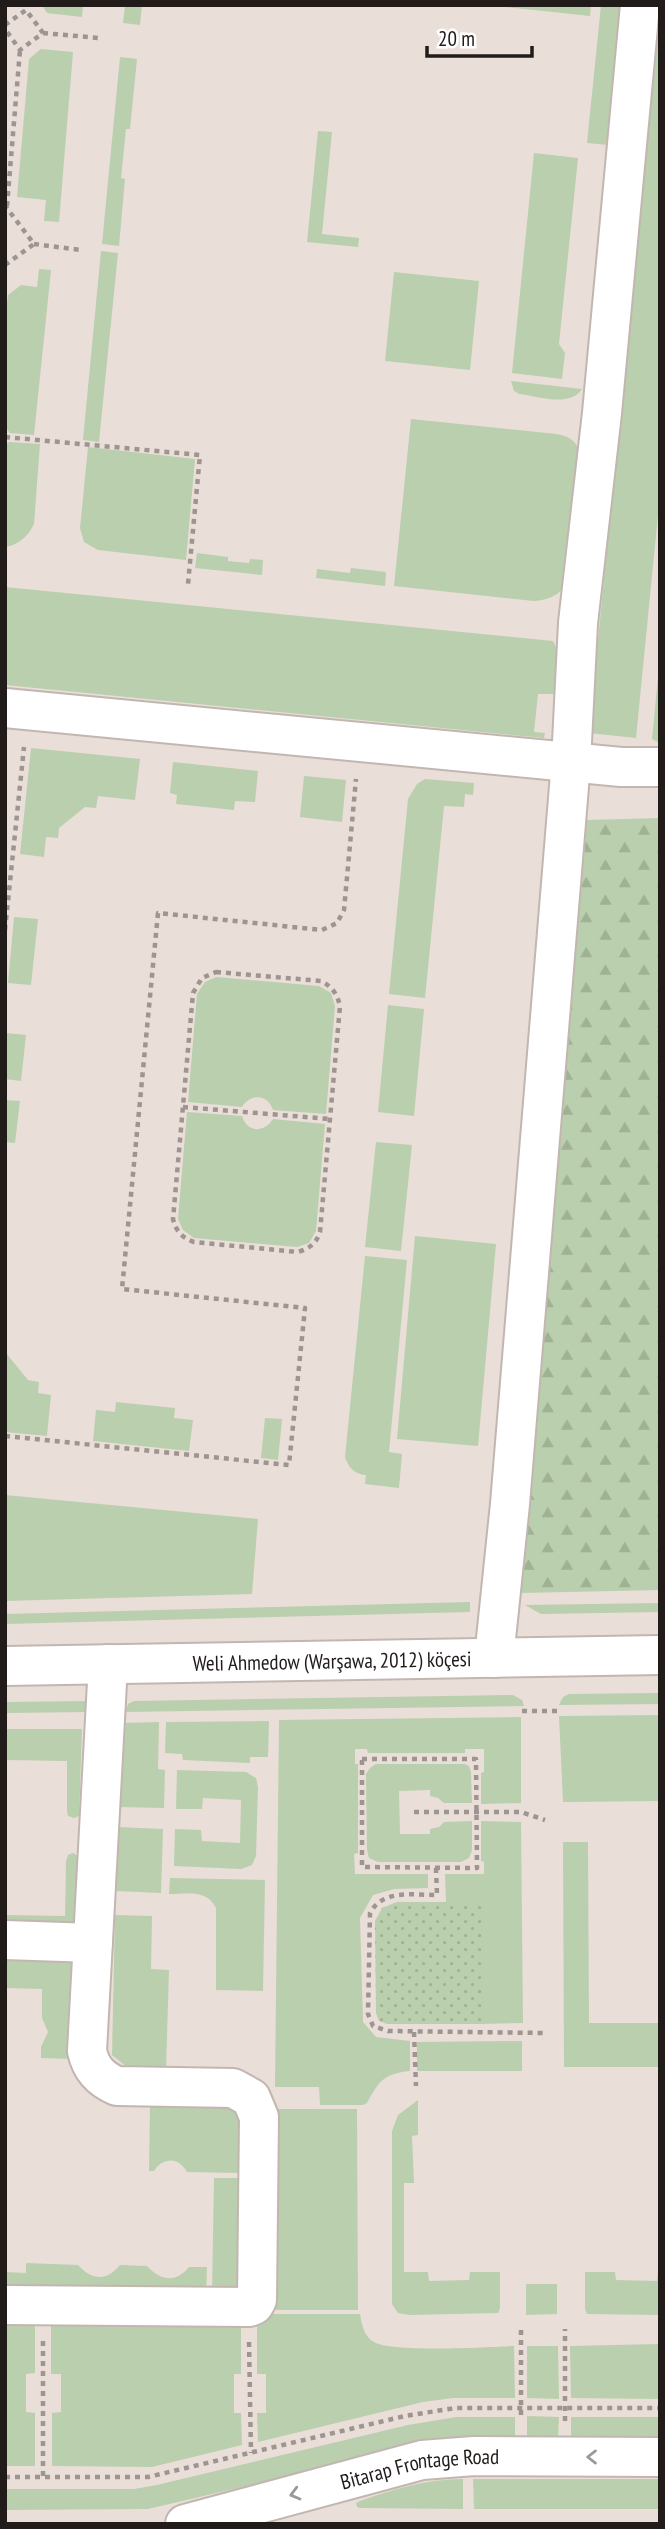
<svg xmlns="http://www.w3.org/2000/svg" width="665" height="2529" viewBox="0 0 665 2529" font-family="'PT Sans Narrow',sans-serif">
	<defs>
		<pattern id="forest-firs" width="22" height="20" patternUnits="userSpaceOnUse" patternTransform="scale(1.75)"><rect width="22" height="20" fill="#bacfad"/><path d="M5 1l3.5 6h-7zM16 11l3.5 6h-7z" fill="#a0b194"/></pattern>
		<pattern id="park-dots" width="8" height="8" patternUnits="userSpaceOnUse" patternTransform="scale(1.75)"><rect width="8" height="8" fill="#bacfad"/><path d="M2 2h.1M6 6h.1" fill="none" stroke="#a0b194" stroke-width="1.8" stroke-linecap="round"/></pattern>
	</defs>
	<rect width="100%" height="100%" fill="#eaded8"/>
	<g fill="#bacfad">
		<polygon points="42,5 83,5 82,17 47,13"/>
		<polygon points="125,5 142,5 140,25 123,23"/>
		<polygon points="486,5 591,5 590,16"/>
		<polygon points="601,5 623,5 608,145 587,143"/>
		<polygon points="660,5 660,495 636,738 589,733"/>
		<polygon points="41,49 73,52 59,222 44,221 46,200 17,197 29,59"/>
		<polygon points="120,57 137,59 130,129 126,129 121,178 125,179 119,246 102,244"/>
		<polygon points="318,131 332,132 322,234 359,238 358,247 307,242"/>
		<polygon points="534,153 578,158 559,344 565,353 562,379 512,373"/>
		<polygon points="101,251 118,253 99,442 83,440"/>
		<polygon points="39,269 51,270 34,435 10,433 5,427 5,322 8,295 21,285 37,287"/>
		<polygon points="394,272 479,281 470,370 385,361"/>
		<path d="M511,381L582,389C570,408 537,396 519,394L514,391Z"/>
		<path d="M411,419L557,434C571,437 576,441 580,453L564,588C555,597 547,600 534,601L394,586Z"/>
		<path d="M9,442L40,444L34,524C28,536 19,545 5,547V445Z"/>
		<polygon points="88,447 195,459 186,560 98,550 84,542 80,528"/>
		<polygon points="197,553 228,557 228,561 249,563 250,559 263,560 262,575 195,568"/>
		<polygon points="351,568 386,572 385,586 316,578 317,569 350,573"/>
		<polygon points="5,587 553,641 556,647 556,694 538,694 534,732 545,733 544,738 5,685"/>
		<polygon points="660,656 660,743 652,739"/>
		<polygon points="31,748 140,759 135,800 98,796 96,808 85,807 59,828 58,838 46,837 44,857 20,854"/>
		<polygon points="173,762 258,771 255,802 235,801 234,810 176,804 177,795 170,793"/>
		<polygon points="304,776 346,780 342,822 300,817"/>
		<polygon points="425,779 474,783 473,795 465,794 464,807 444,806 425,998 389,994 408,799 417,784"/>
		<polygon points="14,917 38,919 31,985 8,983"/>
		<path d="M216,977L319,986L331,993L335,1006L326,1114L273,1110C268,1094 251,1093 242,1107L188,1102L197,994L205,982Z"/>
		<polygon points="388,1005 424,1009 414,1116 378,1112"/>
		<polygon points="5,1033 26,1035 21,1081 5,1079"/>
		<polygon points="5,1100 20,1101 15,1143 5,1142"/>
		<path d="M187,1112L242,1116C247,1133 264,1133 273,1119L325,1124L316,1231L309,1243L297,1247L194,1238L183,1230L178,1219Z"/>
		<polygon points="376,1142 412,1145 401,1251 365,1247"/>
		<polygon points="415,1236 496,1244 478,1446 397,1439"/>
		<path d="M365,1256L407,1260L389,1452L402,1454L399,1488L365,1484L366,1475C354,1474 349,1468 345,1457Z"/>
		<polygon points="5,1344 6,1353 28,1380 39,1382 38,1393 51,1395 47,1436 5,1432"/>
		<polygon points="116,1402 175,1408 174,1418 193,1420 189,1451 93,1441 96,1410 115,1412"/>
		<polygon points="265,1418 282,1419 278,1460 261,1458"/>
		<polygon points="5,1495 258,1519 252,1594 5,1601"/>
		<polygon points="470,1602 470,1612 5,1624 5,1614"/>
		<polygon points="660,1603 660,1612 541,1614 525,1605"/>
		<polygon points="660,1693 660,1704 559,1705 563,1697 569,1694"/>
		<polygon points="513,1695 522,1700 524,1706 125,1712 128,1704 134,1701"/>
		<polygon points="90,1701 90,1712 5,1713 5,1702"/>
		<polygon points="660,1715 660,1801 563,1802 559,1716"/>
		<path d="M521,1717V1803L481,1804V1773L484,1772V1749H465V1753H368L367,1749H355V1764H358V1853L354,1854L355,1874H428V1888L394,1889L373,1895L360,1918L363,2022L376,2037L410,2041V2071C383,2074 379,2081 367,2103L363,2105H320L319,2087H275L279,1720Z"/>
		<polygon points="269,1721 268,1757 250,1757 250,1763 183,1760 182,1754 165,1753 166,1722"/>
		<polygon points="159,1722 158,1769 165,1770 164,1808 119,1807 121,1723"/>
		<polygon points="5,1729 82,1729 79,1816 74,1818 68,1816 67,1811 67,1761 5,1760"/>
		<polygon points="376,1764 464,1764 469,1766 471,1772 472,1803 444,1803 438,1798 430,1796 430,1790 399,1791 400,1834 430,1834 430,1829 439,1827 444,1822 472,1821 472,1850 469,1858 461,1862 378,1862 369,1858 367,1850 366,1774 370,1768"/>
		<polygon points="177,1770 246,1772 256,1778 258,1787 256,1856 252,1865 241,1869 174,1866 175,1829 201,1830 202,1841 240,1843 241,1800 203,1798 202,1809 176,1809"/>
		<polygon points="481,1821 521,1822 523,2023 482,2024 482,1902 446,1902 445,1874 484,1874 484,1862 481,1861"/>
		<polygon points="118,1827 163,1829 161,1893 116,1891"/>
		<polygon points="563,1842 588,1842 589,2023 660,2023 660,2067 564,2067"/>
		<polygon points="73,1853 78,1856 79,1861 79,1931 5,1929 5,1915 65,1916 66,1861 68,1855"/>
		<path d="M170,1878L265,1880L263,1991L216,1990V1908C207,1889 188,1894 169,1894Z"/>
		<polygon points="115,1915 152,1916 151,1969 169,1970 166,2070 128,2068 112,2055"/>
		<polygon points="5,1954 73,1955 71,2059 41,2058 41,2047 48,2032 42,2018 42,1989 5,1988"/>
		<polygon points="522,2041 522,2071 417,2071 417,2042"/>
		<polygon points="418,2100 418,2135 412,2136 414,2183 404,2183 404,2272 428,2272 429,2281 469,2280 470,2272 500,2272 500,2308 498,2313 409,2315 398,2313 392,2304 392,2131 398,2115"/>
		<path d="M150,2106L225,2108C229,2109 234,2110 236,2113C245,2122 241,2159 241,2173L187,2172C179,2157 163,2157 154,2171H149Z"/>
		<polygon points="275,2109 357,2109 358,2310 276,2310"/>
		<polygon points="214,2178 241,2178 239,2291 212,2296"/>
		<path d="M26,2263L78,2265C92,2280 106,2282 120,2265L147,2266C161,2281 176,2283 189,2267H207L206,2296L5,2292V2272L26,2273Z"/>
		<polygon points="585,2272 615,2272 616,2280 657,2281 658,2272 660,2272 660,2315 587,2314 585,2309"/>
		<polygon points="526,2284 557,2284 557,2314 526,2315"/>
		<path d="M269,2314H360C362,2325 364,2337 374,2342C393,2353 487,2347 514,2346L515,2398H453L423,2402L258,2442L257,2413H266V2374H257V2319Z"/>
		<polygon points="5,2318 35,2319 35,2373 26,2374 26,2412 35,2413 35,2466 5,2466"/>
		<polygon points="51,2319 241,2319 241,2374 234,2374 234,2413 241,2413 242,2445 152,2467 52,2466 52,2413 61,2412 61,2374 51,2374"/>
		<polygon points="660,2344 660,2399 571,2398 570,2346"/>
		<polygon points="527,2346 558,2346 559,2399 527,2398"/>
		<polygon points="527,2416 559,2417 558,2441 527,2441"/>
		<polygon points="456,2417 515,2417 515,2441 413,2447 148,2509 5,2510 5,2489 134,2489 157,2485 408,2425"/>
		<polygon points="571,2417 660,2417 660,2442 571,2441"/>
		<path d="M463,2479V2509L360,2508L357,2507L356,2503L360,2501C394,2489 427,2479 463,2479Z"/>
		<polygon points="473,2479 660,2479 660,2509 474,2509"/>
	</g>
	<polygon fill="url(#forest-firs)" points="660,818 660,1590 521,1593 587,820"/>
	<polygon fill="url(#park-dots)" points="397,1902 482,1902 482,2024 387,2024 379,2021 376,2013 375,1921 382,1908"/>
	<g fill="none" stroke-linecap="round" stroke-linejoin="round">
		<defs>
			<g id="minor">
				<polyline points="5,708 621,767 660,767"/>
				<polyline points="494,1658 510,1504 571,762 578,623 602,413 640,5"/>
				<path id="s1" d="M5,1666L660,1655"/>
				<polyline points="5,1940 93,1943"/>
				<path d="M5,2305L249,2307L254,2305L257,2300L259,2117L251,2098L233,2088L117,2086C100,2079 91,2069 87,2051L108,1664"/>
				<path id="s2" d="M185,2524L422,2460L474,2456L660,2457"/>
			</g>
		</defs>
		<use href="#minor" stroke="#c2b6b1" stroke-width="42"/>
		<g stroke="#9e9590" stroke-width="4.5" stroke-dasharray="5 5" stroke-linecap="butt">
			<polyline points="5,25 26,10 43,33 20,50 5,29"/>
			<polyline points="43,33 99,38"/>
			<polyline points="7,206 20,50"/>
			<polyline points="34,244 81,250"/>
			<polyline points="5,265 34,244 6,207"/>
			<polyline points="5,437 200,455 188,584"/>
			<polyline points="5,930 24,747"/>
			<path d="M216,972L321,981C332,987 337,993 340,1006L320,1232C316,1244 310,1248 298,1252L194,1242C182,1238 176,1231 173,1219L193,993L202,978Z"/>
			<polyline points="183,1107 330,1119"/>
			<polyline points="5,1436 289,1465 305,1308 122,1289 158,913 322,930 337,923 344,910 356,779"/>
			<polyline points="522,1711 559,1711"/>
			<polygon points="362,1759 476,1759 477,1868 362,1867"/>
			<polyline points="414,1812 521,1812 545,1820"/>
			<path d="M436,1868L437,1895C413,1895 383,1889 370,1913L368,2014L373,2026L388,2031L545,2033"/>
			<polyline points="414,2032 416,2086"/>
			<polyline points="521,2330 521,2420"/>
			<polyline points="43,2341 43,2477"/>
			<polyline points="249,2342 251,2453"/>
			<polyline points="565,2421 565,2329"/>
			<polyline points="5,2477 148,2477 405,2416 455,2408 660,2408"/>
		</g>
		<use href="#minor" stroke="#fff" stroke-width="38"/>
	</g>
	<defs><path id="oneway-chevron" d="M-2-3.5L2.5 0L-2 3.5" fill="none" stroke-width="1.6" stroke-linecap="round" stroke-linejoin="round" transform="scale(1.75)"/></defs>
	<g stroke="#9b9998">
		<use href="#oneway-chevron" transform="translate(592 2457) rotate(-180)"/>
		<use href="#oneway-chevron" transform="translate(295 2494) rotate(165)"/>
	</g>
	<g text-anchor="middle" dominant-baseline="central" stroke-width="6" stroke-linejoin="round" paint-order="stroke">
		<g font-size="21" fill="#211c1a" stroke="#fff">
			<text stroke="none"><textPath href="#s1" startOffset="327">Weli Ahmedow (Warşawa, 2012) köçesi</textPath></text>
			<text stroke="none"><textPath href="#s2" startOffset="242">Bitarap Frontage Road</textPath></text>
		</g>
	</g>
	<rect width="665" height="2529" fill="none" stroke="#211c1a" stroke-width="14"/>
	<path d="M427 46v10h105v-10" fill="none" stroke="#211c1a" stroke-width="3.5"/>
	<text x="438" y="46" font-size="21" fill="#211c1a" stroke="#ffffff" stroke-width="5" paint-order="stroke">20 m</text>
</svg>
